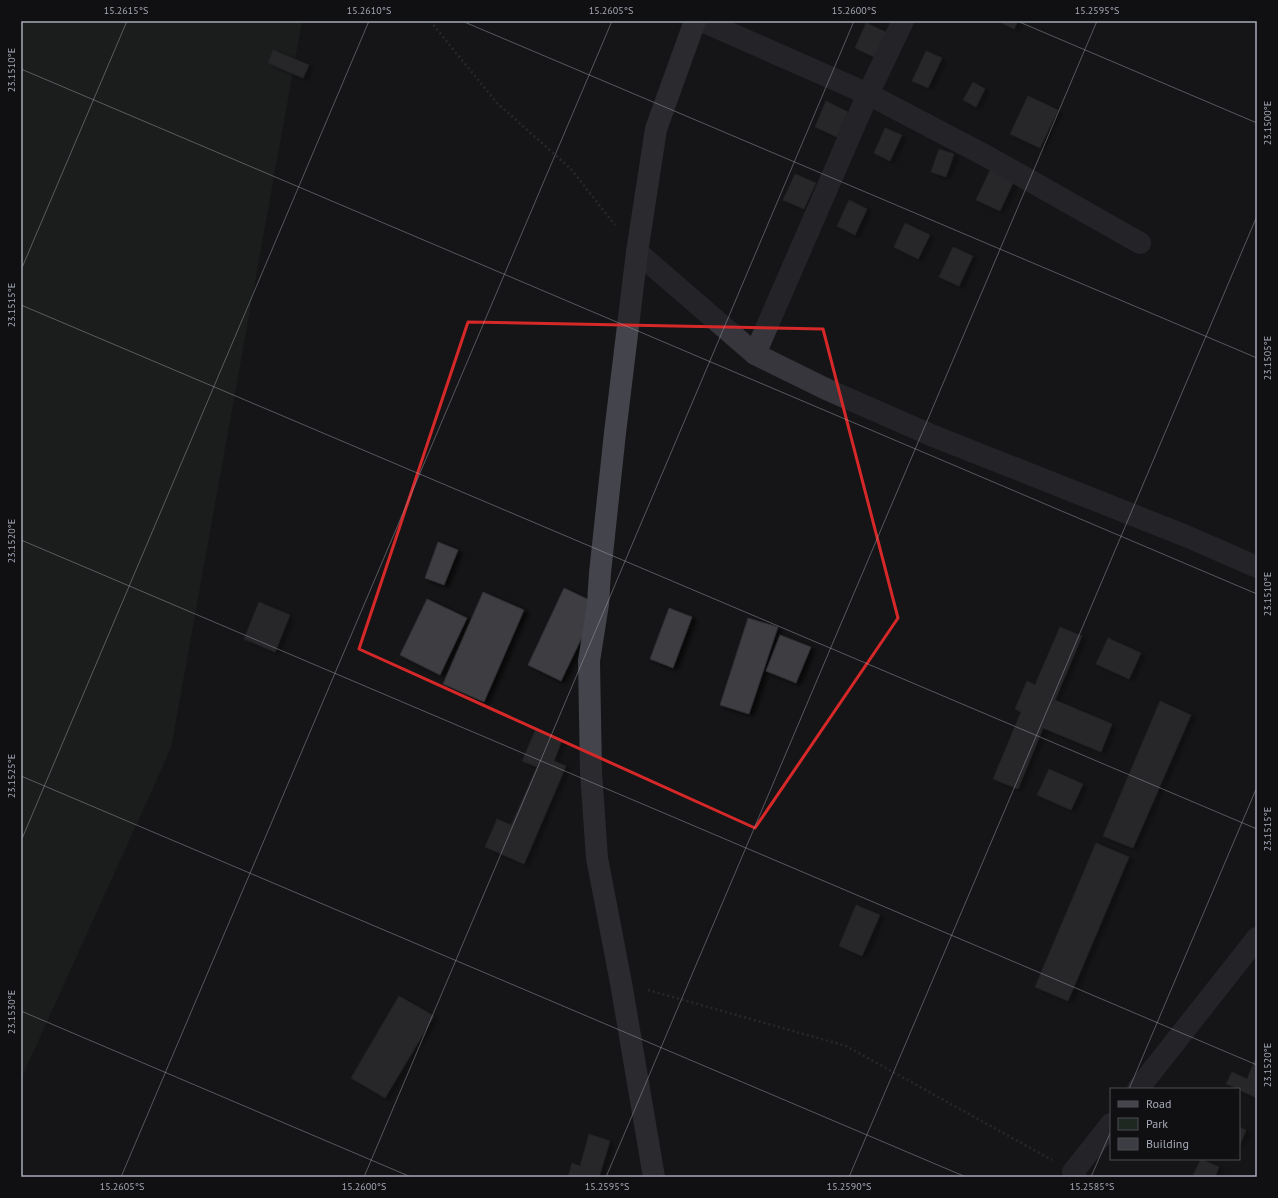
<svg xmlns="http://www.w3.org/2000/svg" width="1278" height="1198" viewBox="0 0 1278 1198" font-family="'PT Sans',sans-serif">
	<defs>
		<filter id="shadow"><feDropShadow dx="4.5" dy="2.5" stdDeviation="2" flood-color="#0009"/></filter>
	</defs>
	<rect width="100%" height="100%" fill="#151517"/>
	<polygon fill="#1f2721" points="21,21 302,21 171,748 21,1079"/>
	<g fill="#3c3d42" stroke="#2f2f33" filter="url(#shadow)">
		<polygon points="998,21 1018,21 1014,29"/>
		<polygon points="866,23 888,33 876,58 855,48"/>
		<polygon points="273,50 309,65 303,78 268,63"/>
		<polygon points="926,51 942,58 928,88 912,81"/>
		<polygon points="973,82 985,89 976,107 963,100"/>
		<polygon points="1028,96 1058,110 1040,148 1010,134"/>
		<polygon points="826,101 848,112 837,137 815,127"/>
		<polygon points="885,128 902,135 890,161 874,153"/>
		<polygon points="939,149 954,154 946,177 931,172"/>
		<polygon points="990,170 1014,181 1000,211 976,200"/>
		<polygon points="795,174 816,183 804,209 783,200"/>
		<polygon points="849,200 867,209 855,235 837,226"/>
		<polygon points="905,223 930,235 918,259 894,247"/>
		<polygon points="953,247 973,256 959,286 939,277"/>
		<polygon points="438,542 458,550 444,585 425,578"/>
		<polygon points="564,588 598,604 561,681 528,665"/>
		<polygon points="483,592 524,610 484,702 443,684"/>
		<polygon points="427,599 467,618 440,675 400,655"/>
		<polygon points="259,602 290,615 275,652 244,639"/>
		<polygon points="669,608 692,617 673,668 650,659"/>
		<polygon points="748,618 778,627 749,714 720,705"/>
		<polygon points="1060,627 1082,636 1055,700 1112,724 1101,752 1043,728 1018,789 993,779 1021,712 1015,709 1027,681 1035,685"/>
		<polygon points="780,635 811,647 796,683 766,671"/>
		<polygon points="1108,638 1141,653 1129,679 1096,664"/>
		<polygon points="1160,701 1191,715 1133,848 1103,836"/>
		<polygon points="536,729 562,740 554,761 566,766 524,864 485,847 497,819 511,825 537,767 522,761"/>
		<polygon points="1049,769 1083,784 1071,810 1037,795"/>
		<polygon points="1096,843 1129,857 1068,1001 1035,987"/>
		<polygon points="856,905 880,915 862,956 839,946"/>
		<polygon points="399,996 434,1016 385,1098 351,1078"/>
		<polygon points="1257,1055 1257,1098 1239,1090 1239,1089 1226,1084 1232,1072 1247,1079"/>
		<polygon points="1239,1127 1246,1130 1239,1147"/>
		<polygon points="589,1134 610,1141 599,1177 568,1177 572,1163 580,1166"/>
		<polygon points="1201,1159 1219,1167 1215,1177 1198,1177 1193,1175"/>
	</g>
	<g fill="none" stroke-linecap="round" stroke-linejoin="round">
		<g stroke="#3b3d43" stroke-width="2.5" stroke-dasharray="2 3" stroke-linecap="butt">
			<polyline points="430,21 497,103 571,169 615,225"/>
			<polyline points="648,990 846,1046 1052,1160"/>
		</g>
		<g stroke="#36363c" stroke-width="22">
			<polyline points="702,21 868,94 990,158 1140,243"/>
			<polyline points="637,252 755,354 826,389 931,435 1186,536 1257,567"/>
			<polyline points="755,354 868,94 903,21"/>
			<polyline points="1138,1089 1257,938"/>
			<polyline points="1076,1177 1073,1172 1111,1124"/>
		</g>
		<polyline stroke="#43444c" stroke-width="22" points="654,1177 621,983 597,858 591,772 589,661 598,604 600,573 615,433 637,252 656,129 695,21"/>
	</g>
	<path d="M0 0H1278V1198H0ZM468,322L823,329L898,618L755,828L359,649Z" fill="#151517" fill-opacity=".55" fill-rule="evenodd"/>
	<path fill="none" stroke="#d62828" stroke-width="3" stroke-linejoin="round" d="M468,322L823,329L898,618L755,828L359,649Z"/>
	<path fill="none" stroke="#a6a9b8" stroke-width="1" stroke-opacity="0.45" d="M462,21L1257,358M1017,21L1257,123M21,69L1257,594M21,270L127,21M21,305L1257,829M21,540L1257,1065M21,776L966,1177M21,841L369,21M21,1011L411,1177M1129,1089L1257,787M121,1177L612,21M364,1177L854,21M606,1177L1097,21M849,1177L1257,216M1091,1177L1111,1131"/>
	<rect width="1278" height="1198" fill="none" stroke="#101012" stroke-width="44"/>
	<rect x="1110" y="1088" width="130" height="72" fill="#101012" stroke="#4c4d54"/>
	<rect x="1118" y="1101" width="20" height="6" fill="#43444c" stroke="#4c4d54"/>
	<text x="1146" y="1108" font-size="12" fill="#a6a9b8">Road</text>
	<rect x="1118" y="1118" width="20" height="12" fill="#1f2721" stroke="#4c4d54"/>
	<text x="1146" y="1128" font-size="12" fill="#a6a9b8">Park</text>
	<rect x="1118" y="1138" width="20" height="12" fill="#3c3d42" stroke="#4c4d54"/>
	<text x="1146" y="1148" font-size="12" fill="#a6a9b8">Building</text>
	<rect x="22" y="22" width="1234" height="1154" fill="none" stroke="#a6a9b8" stroke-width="1.5"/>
	<g font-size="10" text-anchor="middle" fill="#a6a9b8">
		<text x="126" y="14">15.2615°S</text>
		<text x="369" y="14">15.2610°S</text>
		<text x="611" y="14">15.2605°S</text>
		<text x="854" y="14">15.2600°S</text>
		<text x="1097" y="14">15.2595°S</text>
		<text transform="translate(11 70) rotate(-90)" y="4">23.1510°E</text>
		<text transform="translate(1267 123) rotate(-90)" y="4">23.1500°E</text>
		<text transform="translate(11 305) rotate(-90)" y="4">23.1515°E</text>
		<text transform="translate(1267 358) rotate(-90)" y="4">23.1505°E</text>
		<text transform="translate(11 541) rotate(-90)" y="4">23.1520°E</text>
		<text transform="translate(1267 594) rotate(-90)" y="4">23.1510°E</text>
		<text transform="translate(11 776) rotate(-90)" y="4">23.1525°E</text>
		<text transform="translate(1267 829) rotate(-90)" y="4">23.1515°E</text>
		<text transform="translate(11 1012) rotate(-90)" y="4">23.1530°E</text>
		<text transform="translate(1267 1065) rotate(-90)" y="4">23.1520°E</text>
		<text x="122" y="1190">15.2605°S</text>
		<text x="364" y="1190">15.2600°S</text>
		<text x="607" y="1190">15.2595°S</text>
		<text x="849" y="1190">15.2590°S</text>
		<text x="1092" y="1190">15.2585°S</text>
	</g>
</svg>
